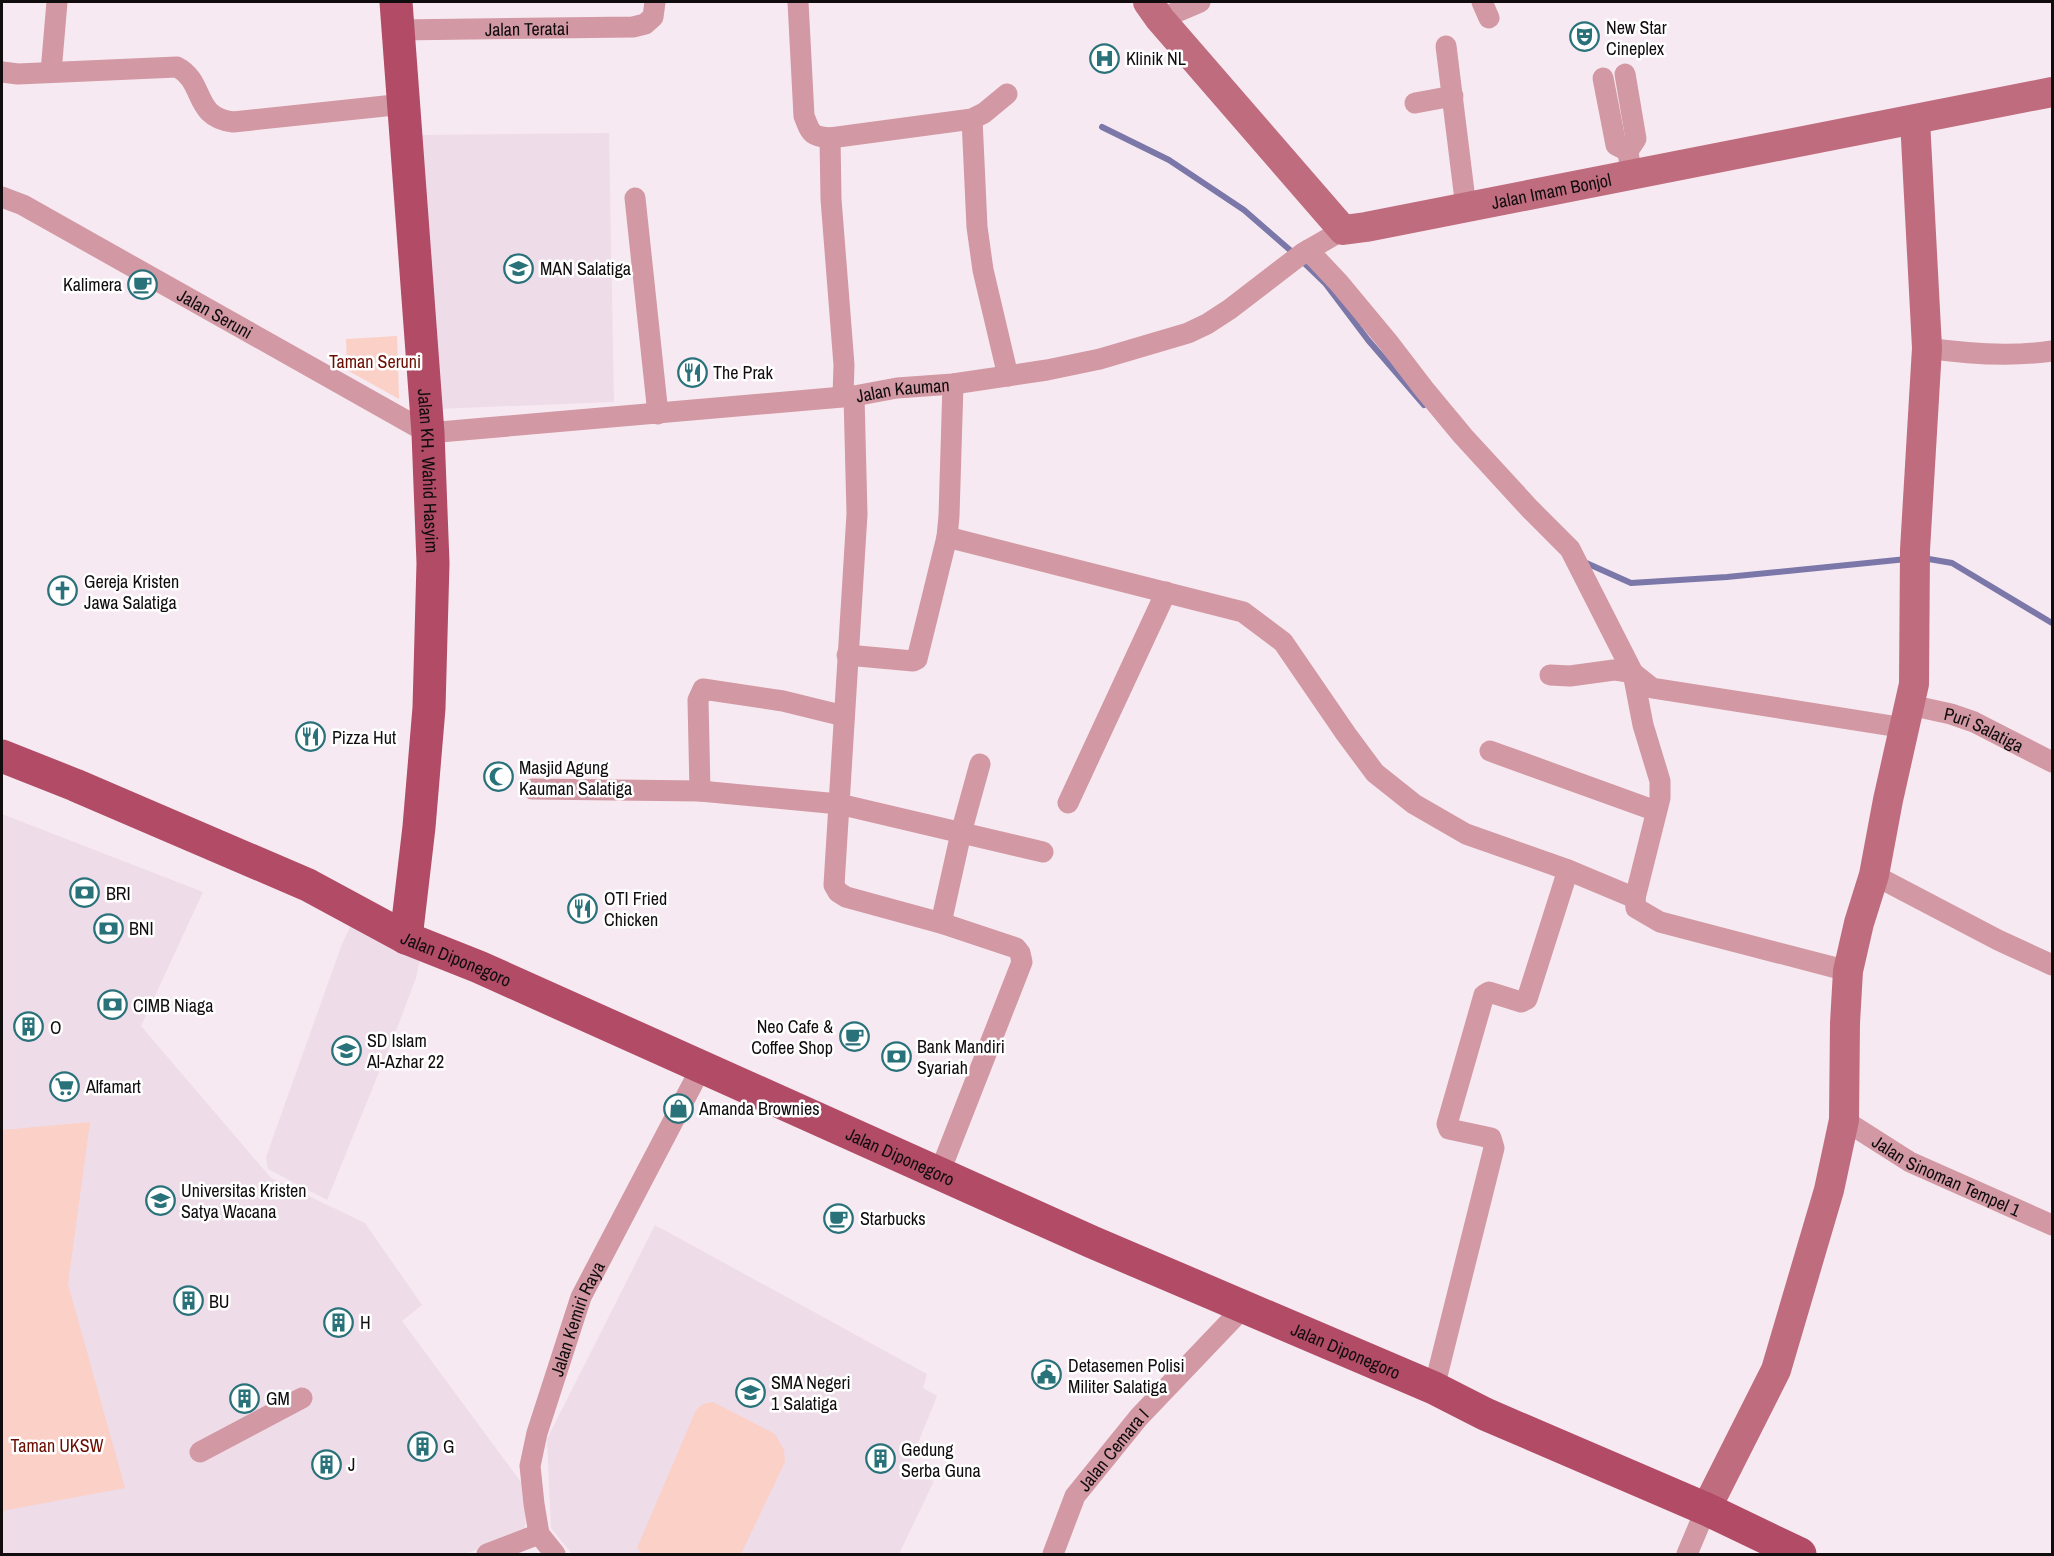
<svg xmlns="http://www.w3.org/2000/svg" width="2054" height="1556" viewBox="0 0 2054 1556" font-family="'Archivo Narrow',sans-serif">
	<rect width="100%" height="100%" fill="#f6e9f1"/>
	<g fill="#efdce9">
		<polygon points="609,133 614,402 436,409 418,135"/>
		<polygon points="2,814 203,892 141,1026 271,1178 365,1223 422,1305 402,1321 526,1489 525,1531 465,1554 2,1554"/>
		<polygon points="358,910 424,940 416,978 397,1028 327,1200 268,1169 266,1157 342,944"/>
		<polygon points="655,1225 927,1374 923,1388 937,1396 906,1473 934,1481 899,1554 572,1554 551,1528 547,1439"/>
	</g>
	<g fill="#fad0c7">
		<polygon points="397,336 399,399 347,370 346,339"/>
		<polygon points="90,1122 68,1284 125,1488 2,1511 2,1130"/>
		<polygon points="713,1402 775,1434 784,1450 785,1462 741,1554 643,1554 637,1548 696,1410 703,1404"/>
	</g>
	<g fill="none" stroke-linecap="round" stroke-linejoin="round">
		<g stroke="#7b77a9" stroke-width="6">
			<polyline points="1102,127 1169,160 1244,210 1298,257 1325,283 1368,340 1424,405"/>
			<polyline points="1923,558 1952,563 2052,623"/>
			<polyline points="1584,562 1631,583 1727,577 1907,559"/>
		</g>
		<g stroke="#d298a3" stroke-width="21">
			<path d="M798,2L804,116C811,133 810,136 830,138L972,119L984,113L1007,94"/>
			<polyline points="1482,2 1489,18"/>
			<polyline points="1160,19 1200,2"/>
			<path id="s1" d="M398,30L633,27L645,24L653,17L655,2"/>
			<polyline points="1446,46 1466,208"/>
			<path d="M2,72L18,74L177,67C206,82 192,117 233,122L404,104"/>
			<polyline points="51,72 57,2"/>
			<polyline points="1625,74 1636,139 1628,151 1631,174"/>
			<polyline points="1603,78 1616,145 1628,151"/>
			<polyline points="1415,103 1453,96"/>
			<polyline points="972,119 977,227 983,270 1008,376"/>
			<polyline points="830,138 831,199 844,365 843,396"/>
			<path id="s2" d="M2,197L23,205L428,433L854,396L897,388L953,384L1047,370L1100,359L1188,333L1207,324L1230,309L1303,253L1343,230"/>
			<polyline points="635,198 658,414"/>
			<polyline points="1308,250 1339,283 1388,342 1424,389 1463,436 1530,509 1570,549 1633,673 1643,725 1660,781 1660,798 1635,898 1636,908 1660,922 1848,971"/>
			<path d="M1927,348C1968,354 2011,357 2052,351"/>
			<polyline points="953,384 949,516 947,537 1243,612 1283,642 1346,734 1375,773 1414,804 1466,834 1568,870 1635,898"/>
			<polyline points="854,396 857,514 834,885 838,892 846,897 941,923 1016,948 1020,953 1022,962 939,1174"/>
			<polyline points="847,655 913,661 917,659 947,537"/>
			<polyline points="1550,675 1570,676 1614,670 1633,673 1652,688 1905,728"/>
			<path id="s3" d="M1910,705L1951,714L1974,722L2052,762"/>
			<polyline points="1490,751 1656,811"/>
			<polyline points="532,789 700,791 839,804 1043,852"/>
			<polyline points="700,791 698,700 703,689 783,701 844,716"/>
			<polyline points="1068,803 1166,592"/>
			<polyline points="1874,875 1998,940 2052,965"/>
			<polyline points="941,923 961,833 980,764"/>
			<path id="s4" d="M1844,1120L1910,1162L2052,1225"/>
			<polyline points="1434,1388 1494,1148 1491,1138 1449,1129 1447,1124 1484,995 1489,992 1521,1002 1527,999 1568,870"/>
			<polyline points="200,1452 302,1398"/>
			<polyline points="487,1554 539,1534"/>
			<path id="s5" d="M555,1554L539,1534L534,1504L530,1466L537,1433L581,1297L701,1068"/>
			<path id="s6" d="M1053,1554L1075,1496L1139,1417L1243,1308"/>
			<polyline points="1687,1554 1706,1509"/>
		</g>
		<g stroke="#c06c7f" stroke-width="30">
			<path id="s7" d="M1148,2L1160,19L1343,230L1366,227L2052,92"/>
			<polyline points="1706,1509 1776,1370 1829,1190 1844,1120 1845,1023 1848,971 1859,923 1874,875 1888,800 1914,684 1915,550 1927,348 1915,120"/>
		</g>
		<g stroke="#b14b66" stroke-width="33">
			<path id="s8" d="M396,2L428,433L433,563L429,708L419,827L406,938"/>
			<path id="s9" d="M2,756L75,785L308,885L406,938L479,967L1092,1242L1434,1388L1485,1414L1706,1509L1800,1554"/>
		</g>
	</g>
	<defs>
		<symbol id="theatre-ring" viewBox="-11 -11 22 22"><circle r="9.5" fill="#fff" stroke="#29727a" stroke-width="1.5"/><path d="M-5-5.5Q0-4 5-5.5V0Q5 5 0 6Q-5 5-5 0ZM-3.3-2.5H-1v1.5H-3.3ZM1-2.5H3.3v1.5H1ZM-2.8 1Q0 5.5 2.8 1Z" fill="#29727a"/></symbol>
		<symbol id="hospital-ring" viewBox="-11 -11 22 22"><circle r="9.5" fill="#fff" stroke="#29727a" stroke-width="1.5"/><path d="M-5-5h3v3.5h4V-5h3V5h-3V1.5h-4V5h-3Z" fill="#29727a"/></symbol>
		<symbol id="school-ring" viewBox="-11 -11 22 22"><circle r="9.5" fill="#fff" stroke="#29727a" stroke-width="1.5"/><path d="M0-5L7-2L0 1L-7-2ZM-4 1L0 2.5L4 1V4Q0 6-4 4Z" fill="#29727a"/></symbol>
		<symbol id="cafe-ring" viewBox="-11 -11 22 22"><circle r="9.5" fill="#fff" stroke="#29727a" stroke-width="1.5"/><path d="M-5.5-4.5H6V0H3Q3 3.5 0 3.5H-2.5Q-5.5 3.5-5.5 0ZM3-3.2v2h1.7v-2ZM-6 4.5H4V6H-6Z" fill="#29727a"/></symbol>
		<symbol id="restaurant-ring" viewBox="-11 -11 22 22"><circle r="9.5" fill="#fff" stroke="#29727a" stroke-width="1.5"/><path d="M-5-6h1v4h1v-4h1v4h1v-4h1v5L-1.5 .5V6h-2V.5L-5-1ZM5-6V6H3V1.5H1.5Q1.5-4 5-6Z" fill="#29727a"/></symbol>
		<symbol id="church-ring" viewBox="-11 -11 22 22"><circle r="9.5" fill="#fff" stroke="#29727a" stroke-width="1.5"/><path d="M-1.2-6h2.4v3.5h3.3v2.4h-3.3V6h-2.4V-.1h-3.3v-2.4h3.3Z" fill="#29727a"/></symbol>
		<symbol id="mosque-ring" viewBox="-11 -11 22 22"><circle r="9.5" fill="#fff" stroke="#29727a" stroke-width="1.5"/><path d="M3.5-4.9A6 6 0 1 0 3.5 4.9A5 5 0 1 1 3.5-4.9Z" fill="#29727a"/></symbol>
		<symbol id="bank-ring" viewBox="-11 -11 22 22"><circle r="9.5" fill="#fff" stroke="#29727a" stroke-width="1.5"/><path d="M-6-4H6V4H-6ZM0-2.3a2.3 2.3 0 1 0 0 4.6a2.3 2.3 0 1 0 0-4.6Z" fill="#29727a"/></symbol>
		<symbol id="building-ring" viewBox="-11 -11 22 22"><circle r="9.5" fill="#fff" stroke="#29727a" stroke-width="1.5"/><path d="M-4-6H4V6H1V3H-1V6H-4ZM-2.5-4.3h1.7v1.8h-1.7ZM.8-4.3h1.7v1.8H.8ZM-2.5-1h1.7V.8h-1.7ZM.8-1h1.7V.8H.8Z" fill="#29727a"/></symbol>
		<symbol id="supermarket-ring" viewBox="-11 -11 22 22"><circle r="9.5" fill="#fff" stroke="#29727a" stroke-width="1.5"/><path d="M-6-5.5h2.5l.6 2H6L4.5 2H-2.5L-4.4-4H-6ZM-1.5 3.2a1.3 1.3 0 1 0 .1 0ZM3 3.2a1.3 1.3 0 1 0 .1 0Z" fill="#29727a"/></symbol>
		<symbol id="shop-ring" viewBox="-11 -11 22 22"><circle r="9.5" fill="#fff" stroke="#29727a" stroke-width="1.5"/><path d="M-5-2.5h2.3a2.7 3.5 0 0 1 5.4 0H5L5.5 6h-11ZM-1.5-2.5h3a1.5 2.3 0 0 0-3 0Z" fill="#29727a"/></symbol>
		<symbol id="university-ring" viewBox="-11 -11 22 22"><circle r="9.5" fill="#fff" stroke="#29727a" stroke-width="1.5"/><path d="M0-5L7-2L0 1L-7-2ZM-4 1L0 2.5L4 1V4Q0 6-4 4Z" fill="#29727a"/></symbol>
		<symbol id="civic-ring" viewBox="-11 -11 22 22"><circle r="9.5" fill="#fff" stroke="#29727a" stroke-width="1.5"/><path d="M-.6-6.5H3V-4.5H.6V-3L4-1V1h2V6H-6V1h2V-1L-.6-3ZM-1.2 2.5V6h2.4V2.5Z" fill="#29727a"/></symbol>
	</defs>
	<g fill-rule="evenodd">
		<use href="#theatre-ring" x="1568" y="20" width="33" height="33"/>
		<use href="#hospital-ring" x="1088" y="42" width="33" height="33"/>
		<use href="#school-ring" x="502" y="252" width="33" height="33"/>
		<use href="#cafe-ring" x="126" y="268" width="33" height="33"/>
		<use href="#restaurant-ring" x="676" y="356" width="33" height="33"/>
		<use href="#church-ring" x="46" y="574" width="33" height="33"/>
		<use href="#restaurant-ring" x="294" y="720" width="33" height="33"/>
		<use href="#mosque-ring" x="482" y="760" width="33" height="33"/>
		<use href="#bank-ring" x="68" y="876" width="33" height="33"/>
		<use href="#restaurant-ring" x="566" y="892" width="33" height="33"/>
		<use href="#bank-ring" x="92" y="912" width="33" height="33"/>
		<use href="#bank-ring" x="96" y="988" width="33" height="33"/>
		<use href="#building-ring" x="12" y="1010" width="33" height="33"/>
		<use href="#cafe-ring" x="838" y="1020" width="33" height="33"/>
		<use href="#school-ring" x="330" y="1034" width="33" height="33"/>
		<use href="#bank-ring" x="880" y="1040" width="33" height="33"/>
		<use href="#supermarket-ring" x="48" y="1070" width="33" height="33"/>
		<use href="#shop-ring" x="662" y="1092" width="33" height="33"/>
		<use href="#university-ring" x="144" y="1184" width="33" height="33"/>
		<use href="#cafe-ring" x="822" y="1202" width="33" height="33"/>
		<use href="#building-ring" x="172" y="1284" width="33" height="33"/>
		<use href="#building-ring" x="322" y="1306" width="33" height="33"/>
		<use href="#civic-ring" x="1030" y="1358" width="33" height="33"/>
		<use href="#school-ring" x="734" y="1376" width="33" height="33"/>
		<use href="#building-ring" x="228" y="1382" width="33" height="33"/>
		<use href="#building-ring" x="406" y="1430" width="33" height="33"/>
		<use href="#building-ring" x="864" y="1442" width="33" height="33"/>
		<use href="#building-ring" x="310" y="1448" width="33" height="33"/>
	</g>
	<g text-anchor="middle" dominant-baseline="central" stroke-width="5" stroke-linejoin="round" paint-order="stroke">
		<g font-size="18" fill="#110d0f" stroke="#fff" text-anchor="start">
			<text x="1606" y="27">New Star<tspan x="1606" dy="21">Cineplex</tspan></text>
			<text x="1126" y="58">Klinik NL</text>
			<text x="540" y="268">MAN Salatiga</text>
			<text x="122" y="284" text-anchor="end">Kalimera</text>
			<text x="713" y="372">The Prak</text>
			<text x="84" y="581">Gereja Kristen<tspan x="84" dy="21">Jawa Salatiga</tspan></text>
			<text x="332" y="737">Pizza Hut</text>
			<text x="519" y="767">Masjid Agung<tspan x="519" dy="21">Kauman Salatiga</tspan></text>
			<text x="106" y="893">BRI</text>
			<text x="604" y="898">OTI Fried<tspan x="604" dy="21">Chicken</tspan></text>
			<text x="129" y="928">BNI</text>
			<text x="133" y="1005">CIMB Niaga</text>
			<text x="833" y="1026" text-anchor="end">Neo Cafe &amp;<tspan x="833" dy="21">Coffee Shop</tspan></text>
			<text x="50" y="1027">O</text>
			<text x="367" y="1040">SD Islam<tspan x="367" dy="21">Al-Azhar 22</tspan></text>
			<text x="917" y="1046">Bank Mandiri<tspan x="917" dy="21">Syariah</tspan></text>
			<text x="86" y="1086">Alfamart</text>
			<text x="699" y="1108">Amanda Brownies</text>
			<text x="181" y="1190">Universitas Kristen<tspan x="181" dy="21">Satya Wacana</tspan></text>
			<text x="860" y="1218">Starbucks</text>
			<text x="209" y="1301">BU</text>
			<text x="360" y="1322">H</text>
			<text x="1068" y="1365">Detasemen Polisi<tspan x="1068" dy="21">Militer Salatiga</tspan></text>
			<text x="771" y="1382">SMA Negeri<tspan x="771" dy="21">1 Salatiga</tspan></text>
			<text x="266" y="1398">GM</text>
			<text x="443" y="1446">G</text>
			<text x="901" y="1449">Gedung<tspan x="901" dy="21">Serba Guna</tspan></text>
			<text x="348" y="1464">J</text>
		</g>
		<g font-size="18" fill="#110d0f" stroke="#fff">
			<text stroke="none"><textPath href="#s1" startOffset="129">Jalan Teratai</textPath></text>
			<text stroke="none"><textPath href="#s7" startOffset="512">Jalan Imam Bonjol</textPath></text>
			<text stroke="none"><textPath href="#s2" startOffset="243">Jalan Seruni</textPath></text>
			<text stroke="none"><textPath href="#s2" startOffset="964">Jalan Kauman</textPath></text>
			<text stroke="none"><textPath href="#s8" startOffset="470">Jalan KH. Wahid Hasyim</textPath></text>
			<text stroke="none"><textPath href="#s3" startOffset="78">Puri Salatiga</textPath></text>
			<text stroke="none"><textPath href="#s9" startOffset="498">Jalan Diponegoro</textPath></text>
			<text stroke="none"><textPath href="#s9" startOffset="984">Jalan Diponegoro</textPath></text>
			<text stroke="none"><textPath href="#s4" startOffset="117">Jalan Sinoman Tempel 1</textPath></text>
			<text stroke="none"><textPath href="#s5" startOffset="249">Jalan Kemiri Raya</textPath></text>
			<text stroke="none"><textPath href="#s9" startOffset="1470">Jalan Diponegoro</textPath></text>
			<text stroke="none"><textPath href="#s6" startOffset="122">Jalan Cemara I</textPath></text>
		</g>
		<g font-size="18" fill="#6b0d00" stroke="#fff">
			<text x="375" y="361">Taman Seruni</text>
			<text x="57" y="1445">Taman UKSW</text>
		</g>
	</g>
	<rect width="2054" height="1556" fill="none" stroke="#110d0f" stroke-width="6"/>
</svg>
